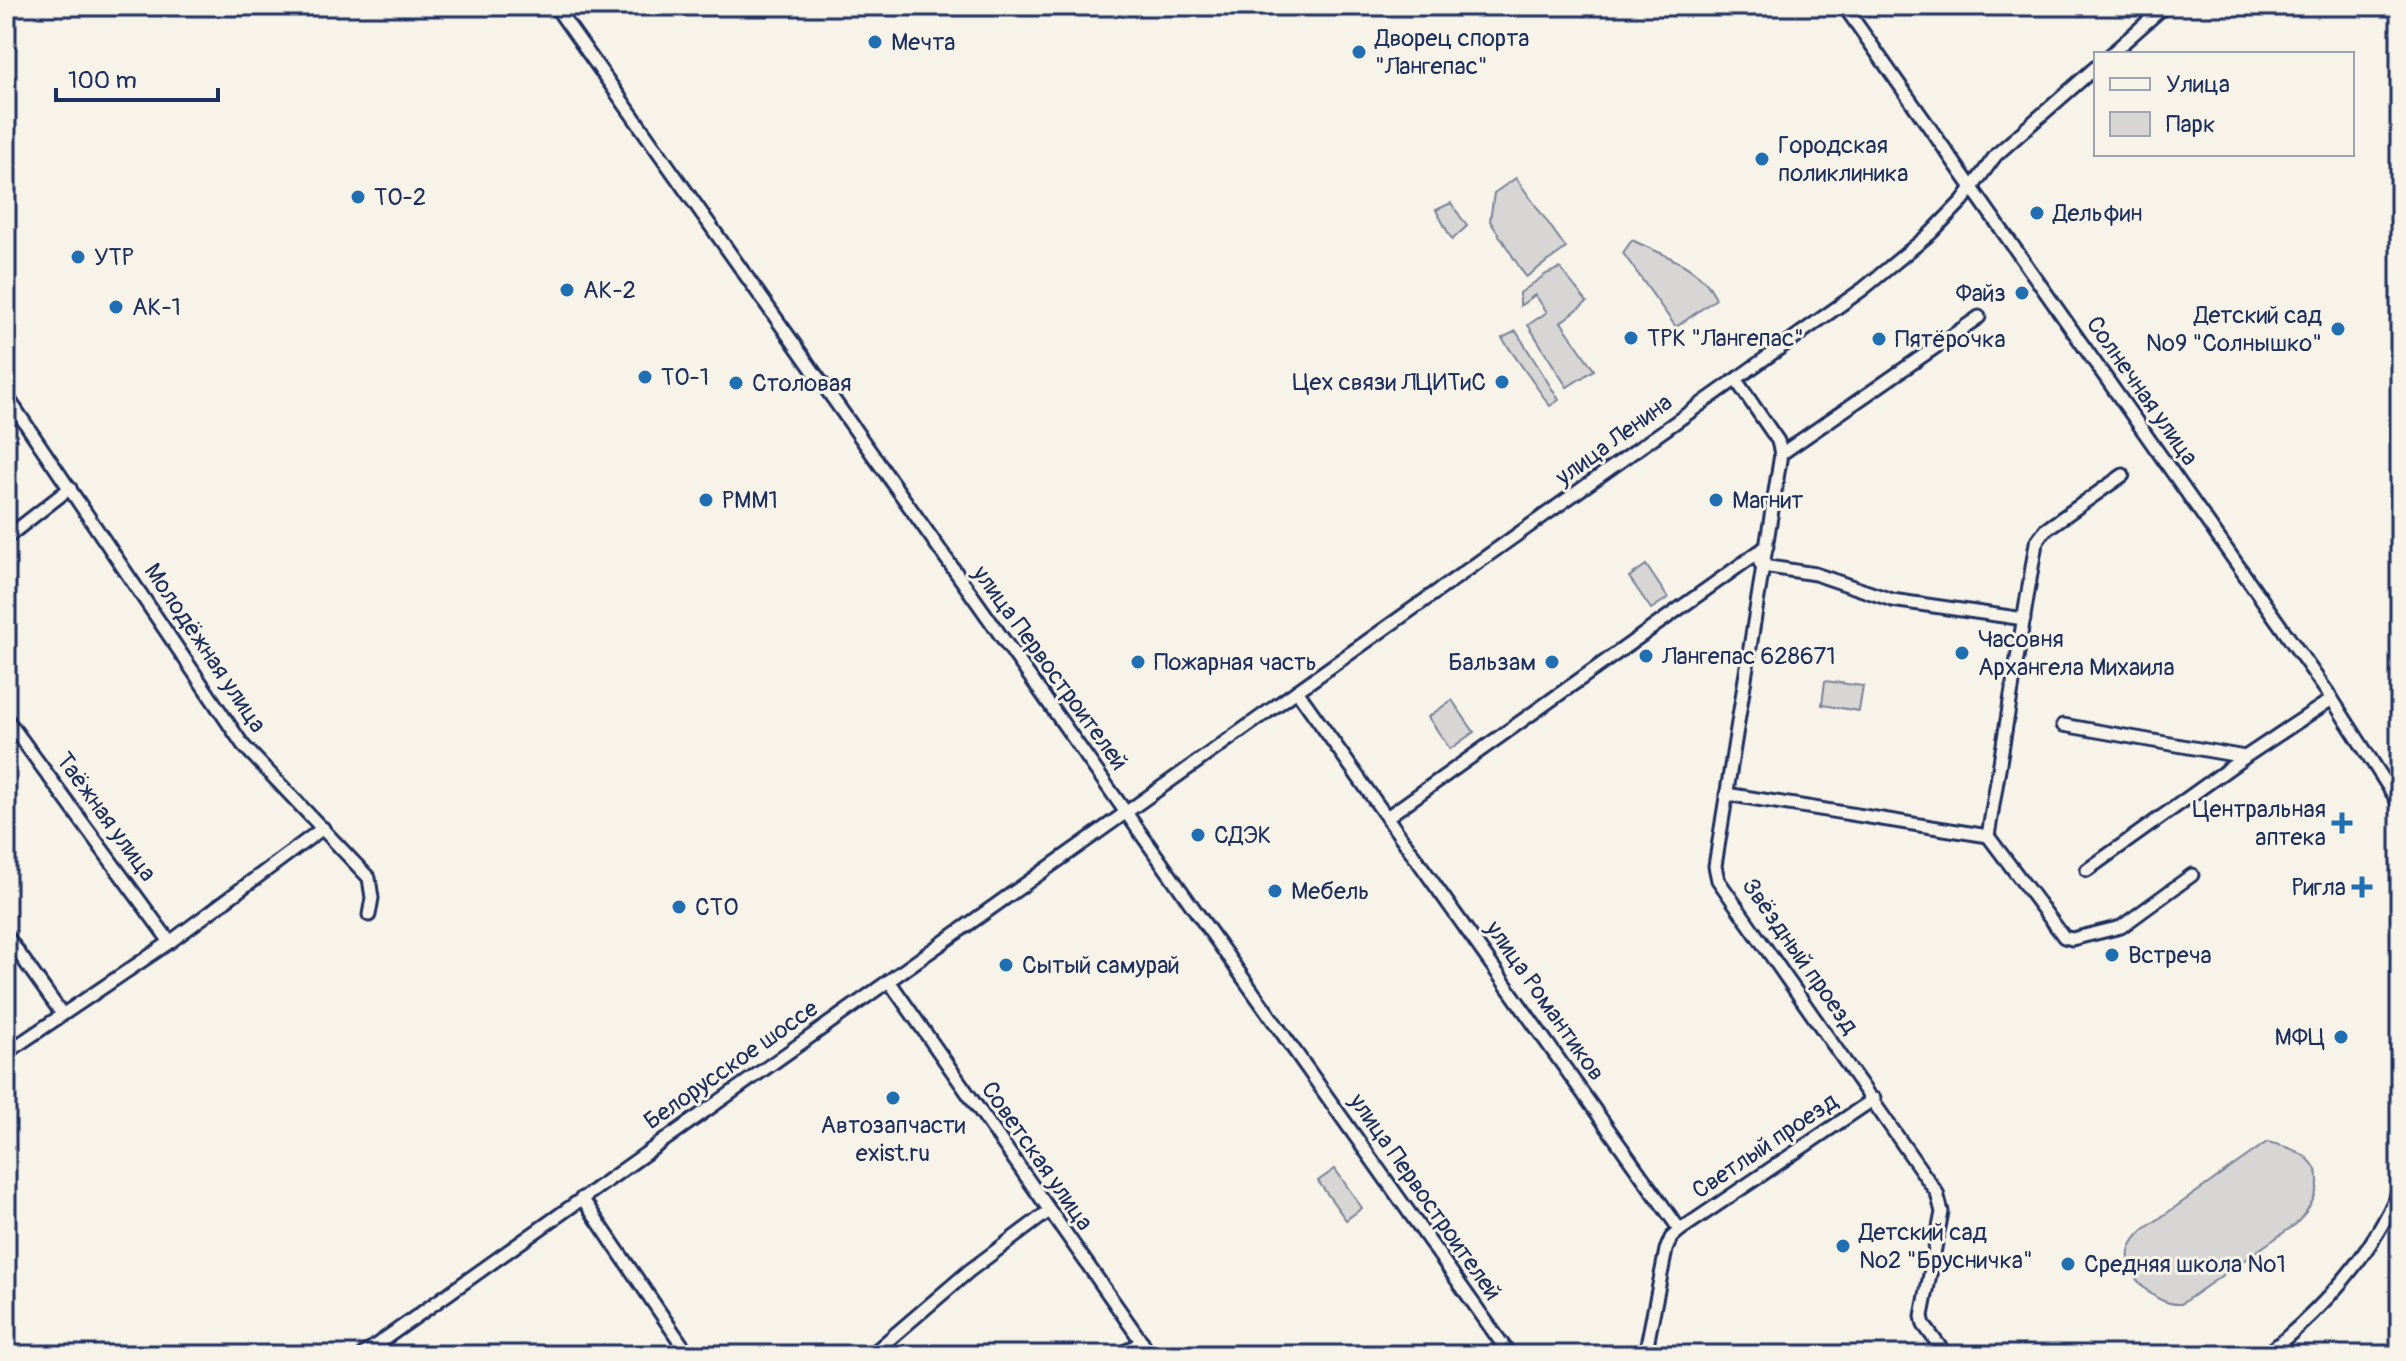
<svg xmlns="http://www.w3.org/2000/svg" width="2406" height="1361" viewBox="0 0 2406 1361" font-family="Pangolin,sans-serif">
	<rect width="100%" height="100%" fill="#f7f3e8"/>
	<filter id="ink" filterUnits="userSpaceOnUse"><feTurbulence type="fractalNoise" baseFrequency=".0125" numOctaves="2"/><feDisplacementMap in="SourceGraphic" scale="16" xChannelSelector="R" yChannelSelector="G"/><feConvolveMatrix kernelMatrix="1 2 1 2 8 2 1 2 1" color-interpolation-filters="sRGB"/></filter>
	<g filter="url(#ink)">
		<g fill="#d7d6d4" stroke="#798299" stroke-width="2">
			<polygon points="1516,178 1566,248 1526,277 1490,221 1494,193"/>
			<polygon points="1451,203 1467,226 1452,240 1436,210"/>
			<path d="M1632,240C1660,254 1704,267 1716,299L1676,327L1623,253Z"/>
			<polygon points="1560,268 1587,302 1561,322 1594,370 1567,387 1528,325 1547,312 1535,295 1520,306 1520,293 1546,274"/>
			<polygon points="1516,331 1559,400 1550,406 1502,338"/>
			<polygon points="1646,565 1668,598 1651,609 1629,577"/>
			<polygon points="1825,681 1863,686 1859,711 1822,705"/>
			<polygon points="1452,700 1474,732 1450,749 1428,717"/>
			<path d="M2267,1142C2322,1153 2334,1181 2296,1224L2181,1304C2156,1306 2125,1277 2129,1251C2131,1242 2137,1236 2143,1230Z"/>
			<polygon points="1335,1169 1362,1208 1346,1220 1318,1181"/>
		</g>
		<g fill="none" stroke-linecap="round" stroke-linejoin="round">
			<defs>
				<g id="minor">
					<polyline points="555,6 1510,1355"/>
					<polyline points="1844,6 2332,699 2400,805"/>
					<polyline points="2111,54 2165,6"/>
					<polyline points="1736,380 1778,441 1781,454 1715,866 1718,880 1937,1193 1942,1212 1922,1316 1924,1325 1946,1355"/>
					<polyline points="6,395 243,745 369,878 372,898 369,915"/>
					<polyline points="1781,454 1979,317"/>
					<polyline points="2123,475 2045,530 2036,543 1988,836 2064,937 2072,939 2121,927 2192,875"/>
					<polyline points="6,538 70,488"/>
					<polyline points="1760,563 1763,566 1815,574 1892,600 2024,619"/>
					<polyline points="1297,691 1680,1230 1671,1238 1666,1250 1645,1355"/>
					<polyline points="6,718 170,942"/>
					<polyline points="2063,725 2245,757 2332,699"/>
					<polyline points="1726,794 1988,836"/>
					<polyline points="1387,817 1767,546"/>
					<polyline points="2087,870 2245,757"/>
					<polyline points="6,935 62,1014"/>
					<polyline points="889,981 1151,1355"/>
					<polyline points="6,1053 170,942 323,828"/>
					<polyline points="582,1198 689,1355"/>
					<polyline points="1680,1230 1874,1099"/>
					<polyline points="362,1355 1863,289 1931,233 1963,200 1996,155 2096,67"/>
					<polyline points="871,1355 969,1271 1049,1211"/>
					<polyline points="1121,1355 1142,1341"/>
					<path d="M2266,1355C2322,1309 2372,1256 2400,1188"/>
				</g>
			</defs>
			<use href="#minor" stroke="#1b2f5e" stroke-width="17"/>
			<use href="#minor" stroke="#f7f3e8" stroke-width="11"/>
		</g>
	</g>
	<g fill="#1f6fb2" stroke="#f7f3e8" stroke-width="3">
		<circle cx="875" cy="42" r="8"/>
		<circle cx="1359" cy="52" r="8"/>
		<circle cx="1762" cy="159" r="8"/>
		<circle cx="358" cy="197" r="8"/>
		<circle cx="2037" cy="213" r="8"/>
		<circle cx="78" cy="257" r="8"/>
		<circle cx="567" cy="290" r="8"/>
		<circle cx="2022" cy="293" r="8"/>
		<circle cx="116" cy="307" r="8"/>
		<circle cx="2338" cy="329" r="8"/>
		<circle cx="1631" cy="338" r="8"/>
		<circle cx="1879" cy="339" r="8"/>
		<circle cx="645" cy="377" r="8"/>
		<circle cx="1502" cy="382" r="8"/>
		<circle cx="736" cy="383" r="8"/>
		<circle cx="706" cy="500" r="8"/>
		<circle cx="1716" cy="500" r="8"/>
		<circle cx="1962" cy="653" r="8"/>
		<circle cx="1646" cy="656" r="8"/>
		<circle cx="1138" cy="662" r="8"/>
		<circle cx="1552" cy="662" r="8"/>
		<path d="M2338 811h8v8h8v8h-8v8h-8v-8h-8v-8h8z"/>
		<circle cx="1198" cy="835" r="8"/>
		<path d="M2358 875h8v8h8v8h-8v8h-8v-8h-8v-8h8z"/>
		<circle cx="1275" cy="891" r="8"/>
		<circle cx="679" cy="907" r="8"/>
		<circle cx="2112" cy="955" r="8"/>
		<circle cx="1006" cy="965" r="8"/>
		<circle cx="2341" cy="1037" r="8"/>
		<circle cx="893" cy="1098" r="8"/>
		<circle cx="1843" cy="1246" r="8"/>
		<circle cx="2068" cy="1264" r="8"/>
	</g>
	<g text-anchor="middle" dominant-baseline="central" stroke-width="6" stroke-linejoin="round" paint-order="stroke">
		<g font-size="24" fill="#1b2f5e" stroke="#f7f3e8" text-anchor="start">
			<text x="1375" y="38">Дворец спорта<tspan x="1375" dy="28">"Лангепас"</tspan></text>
			<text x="891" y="42">Мечта</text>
			<text x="1778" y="145">Городская<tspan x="1778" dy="28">поликлиника</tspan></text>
			<text x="374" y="197">ТО-2</text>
			<text x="2053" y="213">Дельфин</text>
			<text x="94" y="257">УТР</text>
			<text x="583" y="290">АК-2</text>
			<text x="2006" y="293" text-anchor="end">Файз</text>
			<text x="132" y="307">АК-1</text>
			<text x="2322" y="315" text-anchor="end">Детский сад<tspan x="2322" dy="28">№9 "Солнышко"</tspan></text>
			<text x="1647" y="338">ТРК "Лангепас"</text>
			<text x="1895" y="339">Пятёрочка</text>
			<text x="661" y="377">ТО-1</text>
			<text x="1486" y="382" text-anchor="end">Цех связи ЛЦИТиС</text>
			<text x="752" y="383">Столовая</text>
			<text x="722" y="500">РММ1</text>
			<text x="1732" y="500">Магнит</text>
			<text x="1978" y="639">Часовня<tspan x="1978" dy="28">Архангела Михаила</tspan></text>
			<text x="1662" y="656">Лангепас 628671</text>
			<text x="1154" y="662">Пожарная часть</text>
			<text x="1536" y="662" text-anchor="end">Бальзам</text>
			<text x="2326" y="809" text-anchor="end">Центральная<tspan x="2326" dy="28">аптека</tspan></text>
			<text x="1214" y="835">СДЭК</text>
			<text x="2346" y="887" text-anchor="end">Ригла</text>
			<text x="1291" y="891">Мебель</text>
			<text x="695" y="907">СТО</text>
			<text x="2128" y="955">Встреча</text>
			<text x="1022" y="965">Сытый самурай</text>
			<text x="2325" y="1037" text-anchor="end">МФЦ</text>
			<text x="893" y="1125" text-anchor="middle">Автозапчасти<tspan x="893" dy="28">exist.ru</tspan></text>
			<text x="1859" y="1232">Детский сад<tspan x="1859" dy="28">№2 "Брусничка"</tspan></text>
			<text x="2084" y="1264">Средняя школа №1</text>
		</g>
		<g font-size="24" fill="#1b2f5e" stroke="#f7f3e8">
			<text transform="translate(2142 391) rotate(55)">Солнечная улица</text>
			<text transform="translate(1614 440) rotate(-36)">улица Ленина</text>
			<text transform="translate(205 648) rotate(56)">Молодёжная улица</text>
			<text transform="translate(1050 668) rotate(54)">улица Первостроителей</text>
			<text transform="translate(106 817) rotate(54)">Таёжная улица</text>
			<text transform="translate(1800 956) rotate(55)">Звёздный проезд</text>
			<text transform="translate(1545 1001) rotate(55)">улица Романтиков</text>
			<text transform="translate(731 1065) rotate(-35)">Белорусское шоссе</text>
			<text transform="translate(1765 1146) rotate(-34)">Светлый проезд</text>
			<text transform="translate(1037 1156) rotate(55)">Советская улица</text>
			<text transform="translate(1425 1197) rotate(55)">улица Первостроителей</text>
		</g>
	</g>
	<rect width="2406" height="1361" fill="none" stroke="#f7f3e8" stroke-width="32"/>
	<rect x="16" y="16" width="2374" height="1329" fill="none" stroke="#1b2f5e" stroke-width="3" filter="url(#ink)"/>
	<rect x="2094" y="52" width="260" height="104" fill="#f7f3e8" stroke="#9fa5b1" stroke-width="2"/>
	<rect x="2110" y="78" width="40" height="12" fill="#f7f3e8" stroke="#9fa5b1" stroke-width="2"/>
	<text x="2166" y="92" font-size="24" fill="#1b2f5e">Улица</text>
	<rect x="2110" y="112" width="40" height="24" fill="#d7d6d4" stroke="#9fa5b1" stroke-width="2"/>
	<text x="2166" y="132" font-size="24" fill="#1b2f5e">Парк</text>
	<path d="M56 88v12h162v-12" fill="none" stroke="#1b2f5e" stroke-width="4"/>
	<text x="68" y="88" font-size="24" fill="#1b2f5e" stroke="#f7f3e8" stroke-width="6" paint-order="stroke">100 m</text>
</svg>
